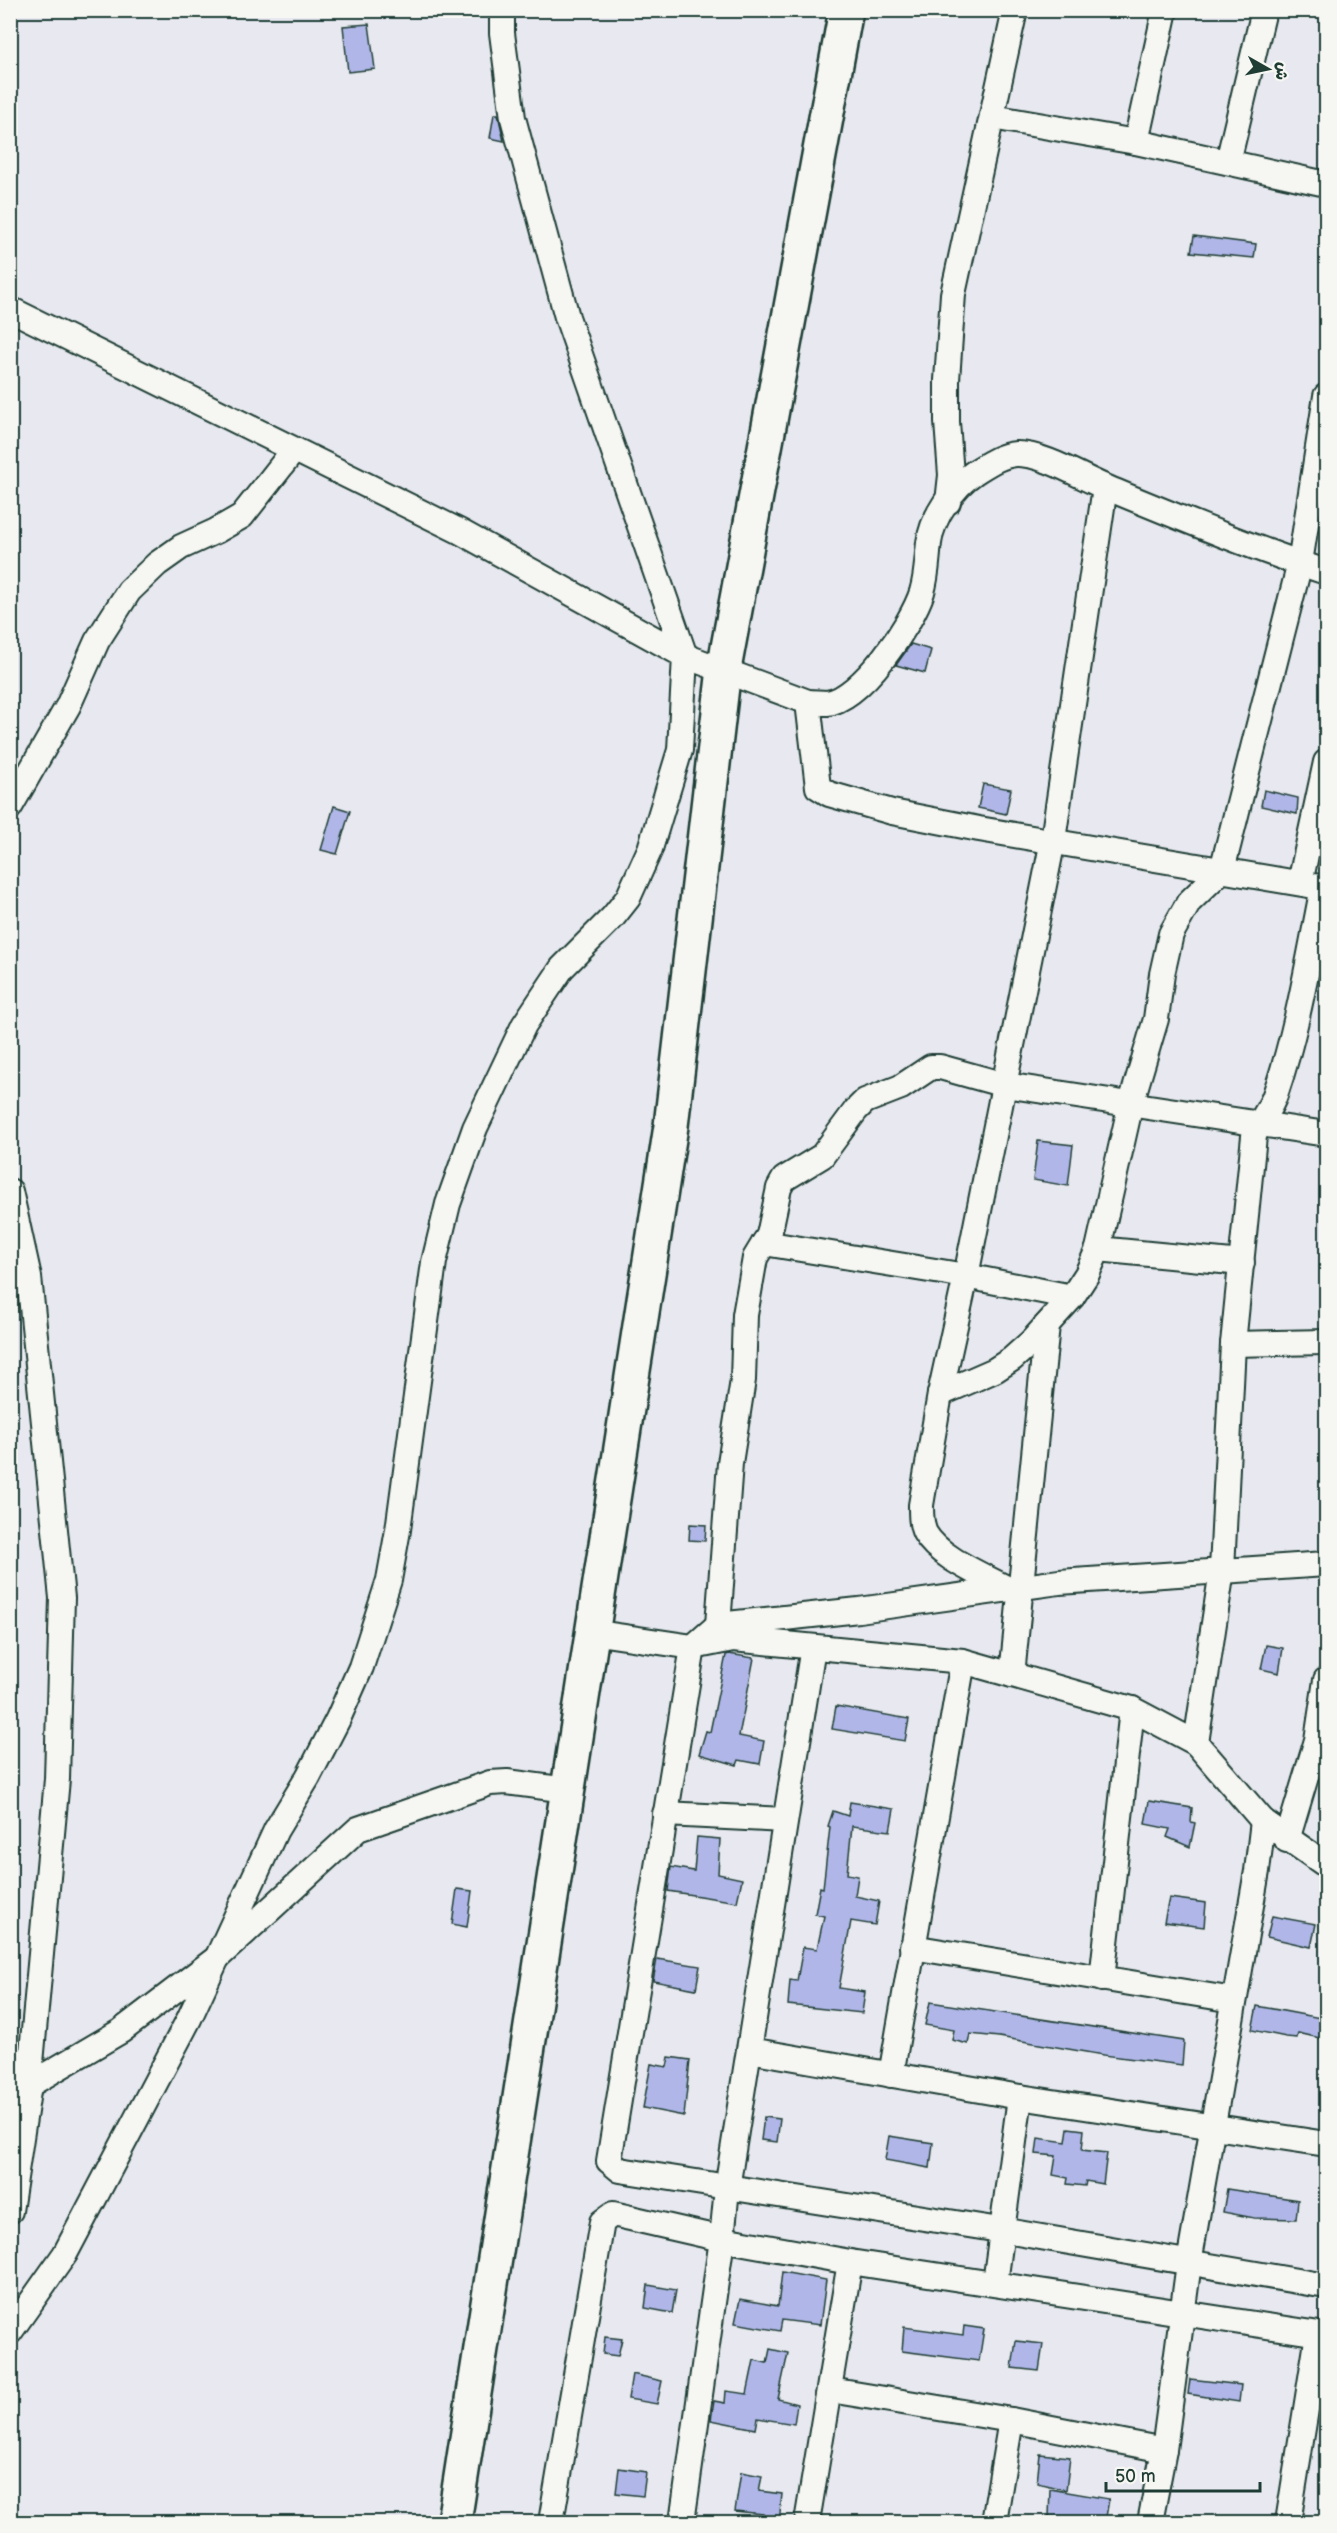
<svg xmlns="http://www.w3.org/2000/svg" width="1337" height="2533" viewBox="0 0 1337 2533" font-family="'Balsamiq Sans','Playpen Sans Arabic',sans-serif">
	<rect width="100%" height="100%" fill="#e8e9f0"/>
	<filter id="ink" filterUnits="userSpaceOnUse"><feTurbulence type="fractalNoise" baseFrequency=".0167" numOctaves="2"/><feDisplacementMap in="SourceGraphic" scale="12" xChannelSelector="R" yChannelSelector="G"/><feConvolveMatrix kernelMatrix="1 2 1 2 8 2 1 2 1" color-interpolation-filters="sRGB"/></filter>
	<g filter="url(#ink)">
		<g fill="#b0b7e8" stroke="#1f3d34" stroke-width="1.5">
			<polygon points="369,24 375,69 348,72 343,26"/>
			<polygon points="494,114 498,114 504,141 490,138"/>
			<polygon points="1194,236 1256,244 1254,258 1191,252"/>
			<polygon points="911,644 931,650 925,673 896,665"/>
			<polygon points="983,784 1011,789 1006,814 978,808"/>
			<polygon points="1264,790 1298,798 1297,814 1261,806"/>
			<polygon points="334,806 350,811 337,854 321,850"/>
			<polygon points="1038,1141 1073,1145 1068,1186 1033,1180"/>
			<polygon points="690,1524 706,1525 705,1541 689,1540"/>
			<polygon points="1266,1645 1283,1648 1279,1673 1261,1669"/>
			<polygon points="729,1654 754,1658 739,1736 764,1741 760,1764 739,1760 737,1765 699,1754 706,1731 710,1732 726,1655"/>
			<polygon points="836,1706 909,1719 905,1741 832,1729"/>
			<polygon points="1149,1801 1192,1808 1191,1822 1195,1823 1190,1847 1167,1837 1170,1829 1145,1824"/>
			<polygon points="850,1802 894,1809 890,1831 852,1826 847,1874 858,1876 855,1896 879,1901 875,1925 851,1921 839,1988 865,1992 862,2013 788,2005 790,1980 797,1981 803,1947 817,1949 824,1916 815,1914 820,1887 823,1888 830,1827 828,1826 833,1811 848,1816"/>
			<polygon points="697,1837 720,1839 718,1874 742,1879 737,1902 668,1891 671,1867 694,1871"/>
			<polygon points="457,1889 472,1891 467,1927 452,1924"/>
			<polygon points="1169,1898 1206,1903 1204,1927 1164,1922"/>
			<polygon points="1272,1916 1316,1924 1311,1947 1267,1937"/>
			<polygon points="657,1959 700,1966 696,1989 653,1981"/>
			<polygon points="930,2002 1184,2041 1182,2065 1103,2055 999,2037 970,2034 968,2044 952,2040 954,2030 925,2025"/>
			<polygon points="1257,2006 1326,2019 1324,2039 1298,2033 1297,2038 1286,2037 1252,2030"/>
			<polygon points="669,2057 690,2060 684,2116 643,2108 651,2064 667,2067"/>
			<polygon points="764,2117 780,2119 777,2142 761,2140"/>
			<polygon points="1068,2128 1084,2130 1082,2150 1107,2153 1103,2184 1086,2181 1085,2186 1067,2184 1068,2178 1053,2175 1056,2156 1036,2154 1038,2138 1066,2142"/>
			<polygon points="889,2136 933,2143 930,2168 885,2160"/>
			<polygon points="1227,2189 1298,2200 1296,2219 1254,2218 1223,2212"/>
			<polygon points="782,2272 826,2280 820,2325 782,2320 780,2331 735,2323 740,2299 778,2306"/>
			<polygon points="648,2285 676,2290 672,2313 645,2308"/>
			<polygon points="964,2326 984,2329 979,2361 902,2351 904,2327 963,2335"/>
			<polygon points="605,2337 622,2339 618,2356 603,2354"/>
			<polygon points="1016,2341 1043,2344 1039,2371 1012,2368"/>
			<polygon points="770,2349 788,2353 778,2399 797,2404 794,2424 758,2418 756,2429 711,2420 714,2401 725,2403 726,2391 747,2394 754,2360 767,2363"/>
			<polygon points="632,2374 662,2381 657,2404 628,2399"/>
			<polygon points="1190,2379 1241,2385 1239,2402 1188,2394"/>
			<polygon points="1040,2454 1070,2457 1066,2490 1037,2483"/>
			<polygon points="619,2468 646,2472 643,2496 616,2493"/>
			<polygon points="741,2472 762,2476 759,2491 782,2494 779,2523 763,2523 763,2514 735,2511"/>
			<polygon points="1050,2489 1109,2499 1105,2523 1078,2523 1078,2519 1049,2517"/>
		</g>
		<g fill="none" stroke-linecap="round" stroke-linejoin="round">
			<defs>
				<g id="street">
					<polyline points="992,117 1136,142 1326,184"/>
					<polyline points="1136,142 1165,10"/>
					<polyline points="1228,162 1264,10"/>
					<path d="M10,309L459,531L685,656L808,702C814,702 821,703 827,703C861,699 912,624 922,592C927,576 927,560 929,543C932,517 954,486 975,472C988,464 1001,455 1016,454C1042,453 1081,477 1105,487C1178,517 1252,548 1326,572"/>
					<polyline points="948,502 951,475 947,422 947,380 953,294 1015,10"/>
					<polyline points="808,702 818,787 829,794 892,812 979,829 1326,888"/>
					<polyline points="10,807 68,706 97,641 129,591 157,564 181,547 216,531 242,516 294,450"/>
					<polyline points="1300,883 1326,762"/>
					<polyline points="10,1191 29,1277 62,1598 57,1779 29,2085 10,2211"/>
					<polyline points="764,1243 966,1276 1072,1297"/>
					<polyline points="1098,1249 1242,1263"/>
					<polyline points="1233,1344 1326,1342"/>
					<polyline points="940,1394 995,1370 1012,1359 1031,1342 1072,1297 1087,1274 1098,1249 1131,1103 1156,1019 1162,974 1171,934 1189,902 1222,870 1300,563 1326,396"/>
					<polyline points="1326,1564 1059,1582 859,1610 718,1625 693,1647 609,2161 620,2170 1000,2230 1326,2286"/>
					<path d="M1008,1589C983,1575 939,1558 925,1533C921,1525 921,1515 921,1505L940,1394L966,1276L1053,840L1105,487"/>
					<polyline points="718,1625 730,1463 743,1380 745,1315 755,1258 769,1235 779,1188 784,1179 822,1156 856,1110 865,1101 901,1087 931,1067 940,1067 1005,1085 1326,1134"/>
					<polyline points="591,1632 693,1647 733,1639 963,1661 1132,1709 1196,1743 1263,1821 1326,1865"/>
					<polyline points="1012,1675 1047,1325"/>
					<path d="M1196,1743L1222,1570L1233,1344L1254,1136C1259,1121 1270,1110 1275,1095C1298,1028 1309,957 1323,887"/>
					<polyline points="665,1814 785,1820"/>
					<polyline points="1287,1840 1317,1740 1326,1680"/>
					<polyline points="912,1947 1234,2000"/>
					<polyline points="1102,1979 1132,1709"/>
					<polyline points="749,2050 1020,2097 1326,2144"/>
					<polyline points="891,2075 963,1661"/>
					<polyline points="10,2090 29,2085 121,2031 217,1958 358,1829 490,1783 507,1782 567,1790"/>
					<polyline points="995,2283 1020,2097"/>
					<polyline points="10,2332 65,2254 189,2019 276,1830 308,1777 338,1719 361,1667 389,1580 398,1530 434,1262 448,1204 475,1128 524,1025 562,968 613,917 628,898 650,849 680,750 685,656 567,317 513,118 502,33 502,10"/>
					<polyline points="830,2390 1011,2420 1164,2450"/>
					<polyline points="551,2522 602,2222 613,2214 722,2239 727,2188 813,1647"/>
					<polyline points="682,2522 722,2239 850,2262 1326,2335"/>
					<polyline points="807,2522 850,2262"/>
					<polyline points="994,2522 1011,2420"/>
					<polyline points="1150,2522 1164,2450 1189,2263 1257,1871 1263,1821"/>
					<polyline points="1288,2522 1318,2334"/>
				</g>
				<polyline id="secondary" points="454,2522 671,1126 724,669 846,10"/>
			</defs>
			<use href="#street" stroke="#1f3d34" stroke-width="28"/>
			<use href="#secondary" stroke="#1f3d34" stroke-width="38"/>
			<use href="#street" stroke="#f6f6f2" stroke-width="24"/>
			<use href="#secondary" stroke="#f6f6f2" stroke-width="33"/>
		</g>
	</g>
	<rect width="1337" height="2533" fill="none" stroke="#f6f6f2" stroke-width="36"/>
	<rect x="18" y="18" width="1301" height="2497" fill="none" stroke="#1f3d34" stroke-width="2" filter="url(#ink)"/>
	<g transform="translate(1268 69) rotate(99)" stroke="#f6f6f2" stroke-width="4.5" paint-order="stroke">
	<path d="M0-4.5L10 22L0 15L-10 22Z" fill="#1f3d34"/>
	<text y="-9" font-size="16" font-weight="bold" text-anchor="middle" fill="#1f3d34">ش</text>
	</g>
	<path d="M1106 2482v9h154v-9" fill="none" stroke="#1f3d34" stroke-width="3"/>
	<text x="1115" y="2482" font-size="18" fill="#1f3d34" stroke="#f6f6f2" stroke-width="4.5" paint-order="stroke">50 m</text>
</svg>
